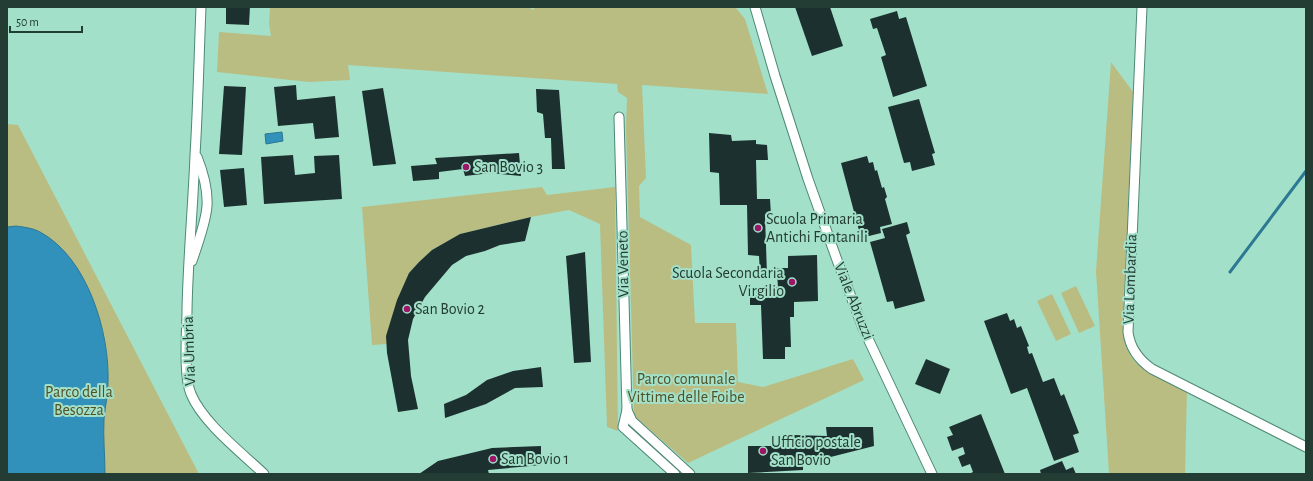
<svg xmlns="http://www.w3.org/2000/svg" width="1313" height="481" viewBox="0 0 1313 481" font-family="'Alegreya Sans',sans-serif">
	<rect width="100%" height="100%" fill="#a3e0ca"/>
	<g fill="#babd81">
		<polygon points="270,7 529,7 533,10 535,7 735,7 745,19 768,94 642,85 646,178 639,186 640,217 691,245 695,323 736,323 738,382 763,387 853,359 864,380 688,463 634,416 626,128 627,98 618,92 617,84 348,65 350,80 309,82 217,72 219,32 271,36 269,24"/>
		<path d="M1111,62L1133,92L1123,324C1123,369 1153,374 1187,391L1185,474H1109L1096,271Z"/>
		<polygon points="7,124 18,125 199,474 7,474"/>
		<polygon points="542,187 547,195 615,187 618,431 607,427 600,224 569,210 531,217 460,234 432,250 419,262 409,273 387,344 372,345 362,207"/>
		<polygon points="1076,286 1095,326 1079,333 1061,293"/>
		<polygon points="1052,294 1071,334 1056,341 1037,301"/>
	</g>
	<g fill="#3191ba" stroke="#2d7892">
		<polygon points="282,132 283,141 266,144 265,134"/>
		<path d="M16,226C23,227 33,228 40,232C87,257 110,332 108,383C108,395 105,407 104,419C103,437 105,456 105,474H7V227Z"/>
	</g>
	<g fill="none" stroke-linecap="round" stroke-linejoin="round">
		<polyline stroke="#2d7892" stroke-width="3" points="1230,272 1306,171"/>
	</g>
	<g fill="#1c312f">
		<polygon points="226,7 250,7 249,25 226,24"/>
		<polygon points="795,7 830,7 843,46 812,56"/>
		<polygon points="897,11 899,19 906,17 927,86 893,97 881,57 886,55 877,28 873,29 870,19"/>
		<polygon points="296,85 297,100 335,96 339,137 315,139 313,123 278,126 274,87"/>
		<polygon points="224,86 246,87 242,155 219,154"/>
		<polygon points="383,88 396,164 373,166 362,91"/>
		<polygon points="536,89 559,90 565,169 552,169 551,138 545,138 543,114 537,112"/>
		<polygon points="919,99 935,153 932,154 935,165 912,171 910,162 904,163 888,107"/>
		<polygon points="709,133 731,135 732,141 756,140 756,144 767,145 768,160 756,160 757,199 770,199 771,215 765,216 767,275 760,274 759,256 748,255 747,205 720,205 719,173 710,172"/>
		<polygon points="519,153 521,176 491,173 465,176 463,169 439,172 439,179 413,181 411,166 437,164 435,158"/>
		<polygon points="293,155 295,175 315,173 314,156 339,155 342,199 264,204 261,157"/>
		<polygon points="867,156 869,163 873,162 875,171 877,170 882,188 884,187 887,197 885,199 892,224 880,227 881,233 861,238 841,163"/>
		<polygon points="244,168 247,205 224,207 220,170"/>
		<polygon points="531,217 525,241 500,245 485,251 466,256 452,265 425,297 413,319 408,340 411,376 418,409 398,412 387,353 386,336 397,300 409,273 419,262 432,250 460,234"/>
		<polygon points="907,222 910,233 906,235 925,301 895,309 893,301 887,302 870,242 885,238 882,229"/>
		<polygon points="585,252 591,362 574,363 566,256"/>
		<polygon points="817,255 818,301 794,302 794,317 790,317 791,347 785,347 785,359 763,359 761,305 750,305 750,288 778,287 777,274 772,274 772,268 788,268 788,256"/>
		<polygon points="1007,313 1010,321 1014,319 1017,328 1021,326 1029,346 1027,347 1029,354 1032,353 1043,382 1054,378 1061,396 1064,394 1079,433 1073,435 1079,452 1054,461 1027,388 1011,394 984,321"/>
		<polygon points="926,359 950,369 940,394 915,384"/>
		<polygon points="541,367 543,387 515,388 486,404 445,418 444,404 466,395 487,380 513,371"/>
		<polygon points="981,414 1005,474 969,474 973,472 970,464 962,467 958,457 965,454 963,447 952,451 947,437 953,435 949,427"/>
		<polygon points="826,427 873,427 874,446 803,464 803,470 748,473 748,446 779,446 780,437 793,435 827,436"/>
		<polygon points="541,446 541,465 488,470 489,474 419,474 438,461 492,448"/>
		<polygon points="1062,461 1066,470 1073,467 1076,474 1041,474 1040,470"/>
	</g>
	<g fill="none" stroke-linecap="round" stroke-linejoin="round">
		<defs>
			<g id="minor">
				<path d="M201,7C199,56 198,106 195,155C193,207 188,258 187,310C187,331 183,375 191,394C203,423 241,452 264,474"/>
				<polyline points="755,7 775,76 808,179 837,260 863,328 932,474"/>
				<path d="M1142,7L1128,332C1130,349 1139,360 1152,369L1306,447"/>
				<polyline points="619,117 627,410 623,427 675,474"/>
				<path d="M192,261C197,246 206,222 207,206C208,190 203,172 197,157"/>
				<polyline points="627,410 632,421 690,474"/>
			</g>
		</defs>
		<use href="#minor" stroke="#4d8875" stroke-width="11"/>
		<use href="#minor" stroke="#fff" stroke-width="9"/>
	</g>
	<g fill="#9c1567" stroke="#a3e0ca" stroke-width="1.5">
		<circle cx="466" cy="167" r="4"/>
		<circle cx="758" cy="228" r="4"/>
		<circle cx="792" cy="282" r="4"/>
		<circle cx="407" cy="309" r="4"/>
		<circle cx="763" cy="451" r="4"/>
		<circle cx="493" cy="459" r="4"/>
	</g>
	<g text-anchor="middle" dominant-baseline="central" stroke-width="4" stroke-linejoin="round" paint-order="stroke">
		<g font-size="16" fill="#233c34" stroke="#a3e0ca" text-anchor="start">
			<text x="474" y="167">San Bovio 3</text>
			<text x="766" y="219">Scuola Primaria<tspan x="766" dy="18">Antichi Fontanili</tspan></text>
			<text x="784" y="273" text-anchor="end">Scuola Secondaria<tspan x="784" dy="18">Virgilio</tspan></text>
			<text x="415" y="309">San Bovio 2</text>
			<text x="771" y="442">Ufficio postale<tspan x="771" dy="18">San Bovio</tspan></text>
			<text x="501" y="459">San Bovio 1</text>
		</g>
		<g font-size="16" fill="#233c34" stroke="#a3e0ca">
			<text transform="translate(623 264) rotate(-91)">Via Veneto</text>
			<text transform="translate(1130 279) rotate(-88)">Via Lombardia</text>
			<text transform="translate(854 301) rotate(68)">Viale Abruzzi</text>
			<text transform="translate(189 351) rotate(-92)">Via Umbria</text>
		</g>
		<g font-size="16" fill="#515225" stroke="#a3e0ca">
			<text x="686" y="379">Parco comunale<tspan x="686" dy="18">Vittime delle Foibe</tspan></text>
			<text x="79" y="392">Parco della<tspan x="79" dy="18">Besozza</tspan></text>
		</g>
	</g>
	<rect width="1313" height="481" fill="none" stroke="#233c34" stroke-width="16"/>
	<path d="M10 26v6h72v-6" fill="none" stroke="#233c34" stroke-width="2"/>
	<text x="16" y="26" font-size="12" fill="#233c34" stroke="#a3e0ca" stroke-width="3" paint-order="stroke">50 m</text>
</svg>
